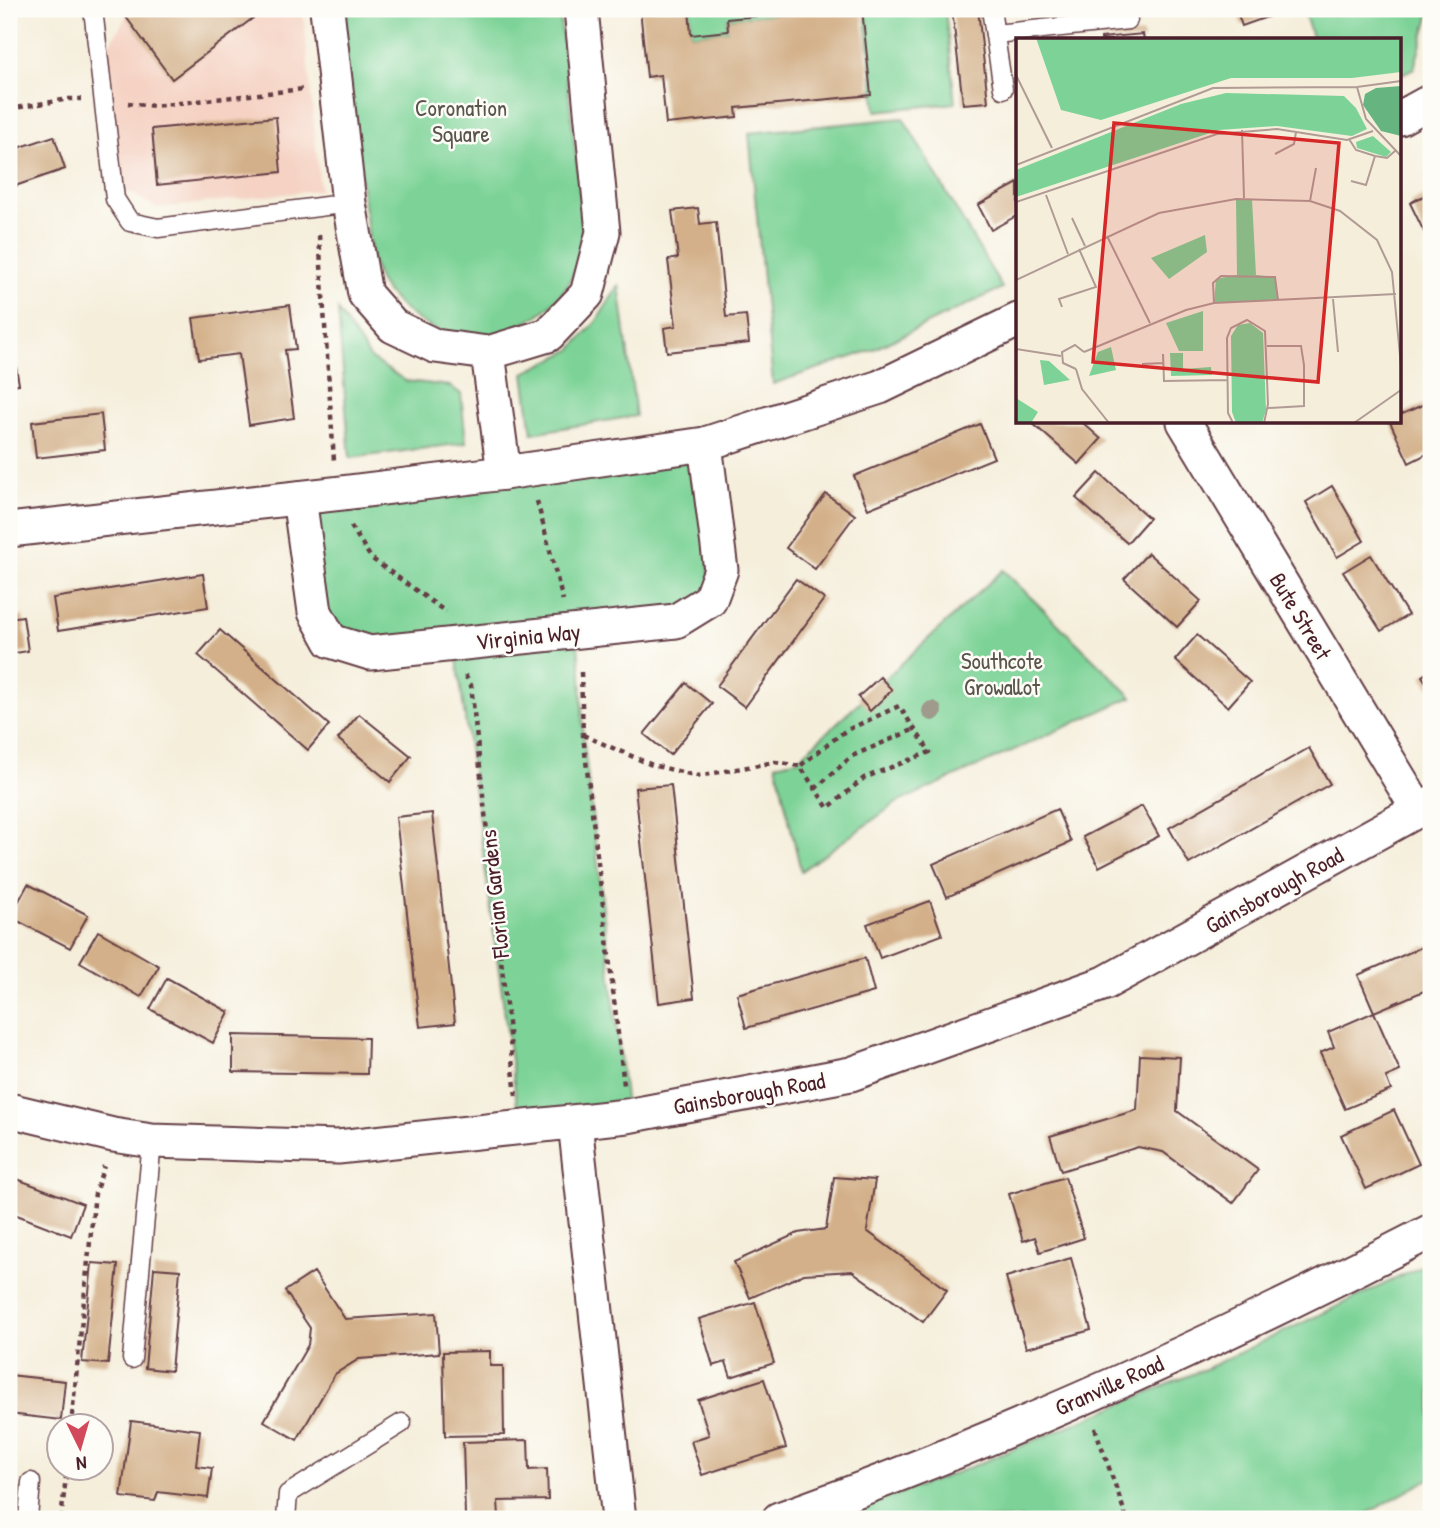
<svg xmlns="http://www.w3.org/2000/svg" width="1440" height="1528" viewBox="0 0 1440 1528" font-family="'Patrick Hand',sans-serif">
	<rect width="100%" height="100%" fill="#fdfcf7"/>
	<filter id="ink" filterUnits="userSpaceOnUse"><feTurbulence type="fractalNoise" baseFrequency=".0143" numOctaves="2"/><feDisplacementMap in="SourceGraphic" scale="14" xChannelSelector="R" yChannelSelector="G"/><feConvolveMatrix kernelMatrix="1 2 1 2 8 2 1 2 1" color-interpolation-filters="sRGB"/></filter>
	<filter id="wash" filterUnits="userSpaceOnUse"><feTurbulence type="fractalNoise" baseFrequency=".00686" numOctaves="4" result="noise"/><feDisplacementMap in="SourceGraphic" scale="28" xChannelSelector="R" yChannelSelector="G"/><feGaussianBlur stdDeviation="1.57" result="paint"/><feColorMatrix in="noise" values="0 0 0 0 0 0 0 0 0 0 0 0 0 0 0 0 0 1.4 0 .05"/><feComposite in="paint" operator="in"/></filter>
	<g filter="url(#wash)">
		<rect width="100%" height="100%" fill="#f5eedb"/>
		<polygon fill="#f5d2c3" points="261,9 303,9 320,190 157,208 124,189 106,50 126,17 172,79 261,12"/>
		<g fill="#7dd397" stroke="#647961" stroke-width="2">
			<path d="M337,9H559L583,217C582,237 581,256 573,275C554,318 492,347 446,333C422,326 396,306 382,285C377,278 375,268 372,261Z"/>
			<polygon points="689,9 833,9 727,19 728,31 691,35"/>
			<polygon points="865,9 945,9 955,103 876,111"/>
			<polygon points="1303,9 1431,9 1414,68 1400,75 1400,40 1313,40"/>
			<polygon points="903,118 1002,288 872,350 773,384 749,133"/>
			<polygon points="619,285 636,416 532,433 524,373 571,350 596,322"/>
			<polygon points="338,311 371,359 406,381 450,386 461,394 466,443 350,458"/>
			<polygon points="705,444 710,600 576,631 581,672 583,735 627,1116 520,1127 455,644 331,641 299,498"/>
			<polygon points="1003,570 1132,697 898,802 801,871 776,764 798,759"/>
			<polygon points="1431,1262 1431,1478 1357,1519 829,1519 961,1471 1207,1368"/>
		</g>
		<g id="blocks">
			<g fill="#d3b089">
				<polygon points="137,9 261,9 261,12 172,79 126,17"/>
				<polygon points="640,9 689,9 691,35 728,31 727,19 833,9 862,9 871,95 736,108 737,117 666,124 661,75 647,77"/>
				<polygon points="952,9 978,9 988,102 963,104"/>
				<polygon points="1236,9 1274,9 1276,14 1242,26"/>
				<polygon points="1143,34 1144,40 1101,40 1101,38"/>
				<polygon points="276,117 281,172 157,185 152,129"/>
				<polygon points="54,136 65,169 9,188 9,151"/>
				<polygon points="1018,183 1018,215 991,230 978,205"/>
				<polygon points="1431,192 1431,234 1426,236 1410,203"/>
				<polygon points="698,208 700,224 716,222 726,317 746,315 749,343 667,352 664,328 676,326 668,260 678,258 672,211"/>
				<polygon points="290,305 296,349 285,350 294,418 249,425 239,354 199,359 193,318"/>
				<polygon points="9,327 19,384 9,385"/>
				<polygon points="1431,401 1431,452 1409,463 1390,422 1400,422 1400,415"/>
				<polygon points="101,414 105,450 36,458 32,422"/>
				<polygon points="1031,422 1082,422 1101,439 1079,464"/>
				<polygon points="980,424 994,458 868,509 854,476"/>
				<polygon points="1099,473 1149,518 1127,543 1076,498"/>
				<polygon points="1332,486 1364,541 1337,557 1306,502"/>
				<polygon points="826,494 855,515 815,569 786,548"/>
				<polygon points="1148,553 1201,601 1177,627 1124,579"/>
				<polygon points="1371,555 1408,615 1381,631 1343,572"/>
				<polygon points="203,574 208,607 58,631 53,598"/>
				<polygon points="796,579 824,599 745,707 717,686"/>
				<polygon points="23,616 28,651 9,654 9,618"/>
				<polygon points="220,630 329,725 308,750 198,655"/>
				<polygon points="1197,635 1250,682 1228,707 1175,660"/>
				<polygon points="1431,670 1431,690 1422,676"/>
				<polygon points="880,677 892,690 870,711 858,697"/>
				<polygon points="686,683 712,704 670,755 644,734"/>
				<polygon points="359,714 411,756 390,782 338,739"/>
				<polygon points="1309,748 1330,784 1189,864 1169,828"/>
				<polygon points="671,785 694,998 659,1003 635,788"/>
				<polygon points="1142,806 1159,836 1099,867 1083,837"/>
				<polygon points="1057,809 1071,842 947,897 933,864"/>
				<polygon points="432,813 455,1023 420,1027 396,817"/>
				<polygon points="28,884 88,915 70,948 10,917"/>
				<polygon points="930,901 942,935 880,958 867,924"/>
				<polygon points="98,931 159,966 141,997 80,962"/>
				<polygon points="1431,945 1431,988 1374,1012 1358,975 1422,947"/>
				<polygon points="865,958 874,992 746,1028 737,994"/>
				<polygon points="167,978 229,1012 213,1043 150,1009"/>
				<polygon points="1374,1012 1400,1071 1386,1077 1391,1090 1345,1109 1320,1053 1334,1047 1328,1032"/>
				<polygon points="233,1035 368,1038 367,1074 233,1072"/>
				<polygon points="1140,1055 1180,1057 1177,1111 1258,1170 1233,1203 1163,1152 1138,1147 1061,1171 1050,1136 1137,1110"/>
				<polygon points="1394,1110 1419,1164 1366,1189 1341,1135"/>
				<polygon points="9,1176 83,1204 71,1236 9,1212"/>
				<polygon points="834,1177 875,1180 867,1231 947,1290 923,1322 852,1271 804,1274 750,1298 734,1262 798,1233 826,1229"/>
				<polygon points="1065,1177 1084,1238 1040,1252 1035,1237 1023,1241 1009,1194"/>
				<polygon points="1071,1258 1091,1330 1026,1348 1006,1277"/>
				<polygon points="92,1263 118,1265 108,1364 82,1362"/>
				<polygon points="154,1268 180,1270 171,1371 145,1368"/>
				<polygon points="314,1272 345,1319 436,1313 439,1353 359,1359 335,1374 297,1440 264,1421 308,1345 310,1328 285,1291"/>
				<polygon points="755,1302 774,1363 731,1377 726,1362 713,1366 699,1319"/>
				<polygon points="490,1351 490,1366 503,1366 504,1435 445,1436 443,1352"/>
				<polygon points="9,1375 65,1381 61,1420 9,1414"/>
				<polygon points="764,1379 786,1448 702,1475 691,1441 709,1435 698,1400"/>
				<polygon points="131,1421 200,1430 196,1466 212,1468 208,1498 158,1492 155,1501 121,1497"/>
				<polygon points="528,1440 529,1470 547,1469 548,1500 498,1501 499,1516 465,1516 463,1442"/>
			</g>
		</g>
	</g>
	<g filter="url(#ink)">
		<use href="#blocks" fill-opacity="0" stroke="#643e45" stroke-width="2"/>
		<g fill="none" stroke-linecap="round" stroke-linejoin="round">
			<defs>
				<g id="lane">
					<polyline points="93,9 115,199 130,222 158,228 349,203"/>
					<polyline points="991,9 1003,89"/>
					<polyline points="995,34 1128,20"/>
					<polyline points="132,1359 152,1141"/>
					<polyline points="28,1519 31,1482"/>
					<polyline points="286,1519 288,1494 402,1423"/>
				</g>
				<g id="street">
					<polyline points="327,9 349,203 365,294 393,326 435,346 488,353 548,335 587,294 603,232 581,9"/>
					<polyline points="1400,118 1431,101"/>
					<polyline points="488,353 504,473"/>
					<polyline points="1184,422 1419,811"/>
					<polyline points="299,498 315,612 331,641 370,653 676,621 710,600 721,570 705,444"/>
					<polyline points="9,530 342,493 504,473 705,444 880,387 1018,320"/>
					<polyline points="9,1110 113,1135 152,1141 338,1147 627,1116 851,1074 1105,983 1431,803"/>
					<polyline points="575,1123 619,1519"/>
					<path d="M779,1519C1003,1440 1220,1340 1431,1231"/>
				</g>
			</defs>
			<use href="#lane" stroke="#643e45" stroke-width="21"/>
			<use href="#street" stroke="#643e45" stroke-width="37"/>
			<g stroke="#643e45" stroke-width="4.5" stroke-dasharray="5 5" stroke-linecap="butt">
				<polyline points="128,103 154,106 303,89"/>
				<polyline points="9,109 69,99 81,99"/>
				<polyline points="319,235 334,461"/>
				<polyline points="537,501 563,601"/>
				<polyline points="351,526 371,558 446,612"/>
				<polyline points="581,672 583,735 624,1085"/>
				<polyline points="465,675 471,685 516,1096"/>
				<polyline points="583,735 652,765 698,776 775,762 800,766 828,808 864,778 930,752 899,706 845,731 800,766"/>
				<polyline points="815,789 852,756 915,729"/>
				<polyline points="71,1426 95,1193 104,1166"/>
				<polyline points="1095,1428 1127,1519"/>
				<polyline points="61,1519 67,1468"/>
			</g>
			<use href="#lane" stroke="#fff" stroke-width="18"/>
			<use href="#street" stroke="#fff" stroke-width="33"/>
		</g>
		<circle fill="#9f9a8c" cx="932" cy="711" r="10"/>
	</g>
	<g text-anchor="middle" dominant-baseline="central" stroke-width="5" stroke-linejoin="round" paint-order="stroke">
		<g font-size="23" fill="#59554b" stroke="#fdfcf7">
			<text x="461" y="107">Coronation<tspan x="461" dy="26">Square</tspan></text>
			<text x="1002" y="660">Southcote<tspan x="1002" dy="26">Growallot</tspan></text>
		</g>
		<g font-size="23" fill="#4a1f2b" stroke="#fdfcf7">
			<text transform="translate(1301 616) rotate(59)">Bute Street</text>
			<text transform="translate(528 636) rotate(-6)">Virginia Way</text>
			<text transform="translate(1274 890) rotate(-29)">Gainsborough Road</text>
			<text transform="translate(494 894) rotate(-96)">Florian Gardens</text>
			<text transform="translate(749 1093) rotate(-10)">Gainsborough Road</text>
			<text transform="translate(1109 1385) rotate(-24)">Granville Road</text>
		</g>
	</g>
	<g transform="translate(1016 38)">
		<rect width="385" height="385" fill="#f5eedb"/>
		<path d="M20,0H385V34L336,40H215L85,82L45,72ZM210,55L328,58L340,70L351,91L336,98L261,88L203,92L0,159V132L165,66ZM357,98L375,114L370,119L341,110L340,104ZM220,161H236L240,237L259,239L262,262L198,265L200,241L221,237ZM189,197L191,214L153,241L135,220ZM187,273V313H163L150,285ZM234,285L247,295L250,372L246,385H220L216,374L215,298L222,287ZM95,309L100,332L73,338L82,314ZM154,315H167V331L195,329L196,337L155,338ZM24,322L33,323L54,342L28,347ZM0,360L22,374L15,385H0Z" fill="#7dd397"/>
		<path d="M385,48V98L365,93L347,67L349,56L360,50Z" fill="#66b580"/>
		<path fill="none" stroke="#b19b95" stroke-width="2" d="M0,37L36,110M341,49L350,81L385,118M226,92L228,160M333,101L340,112L359,118L371,120L379,113M259,116L278,106L280,94M0,127L197,50L341,49L385,43M335,143L350,147L359,118M30,157L52,216M294,163L300,130M0,164L201,96L261,91L331,102L357,93M56,180L69,208M91,198L134,285M0,242L143,175L220,161L294,163L324,173L361,202L376,234L385,328M317,261L322,314M198,265L197,245L205,238L259,239L262,262M46,269L43,261L80,249L63,211M251,308H285L288,327V368L252,370M0,311L45,318M68,314L170,272L198,265L380,256M147,316L148,343L212,342M126,326L147,325M60,331L66,351L93,385M60,331L47,325L46,314L59,307L68,314M217,385L212,375L211,300L215,290L231,282L249,293L252,366L248,385M338,385L385,352"/>
		<path fill="#d62828" fill-opacity="0.15" stroke="#d62828" stroke-width="3.5" d="M98,85L323,105L302,344L77,324Z"/>
		<rect width="385" height="385" fill="none" stroke="#4a1f2b" stroke-width="3.5"/>
	</g>
	<rect width="1440" height="1528" fill="none" stroke="#fdfcf7" stroke-width="35"/>
	<g transform="translate(80 1447) rotate(175)"><circle r="33" fill="#fdfcf7" stroke="#b5a4a5" stroke-width="2"/>
	<path d="M0-5L12 26L0 18L-12 26Z" fill="#d1495b"/>
	<text y="-10" font-size="19" font-weight="bold" text-anchor="middle" fill="#4a1f2b">N</text>
	</g>
</svg>
